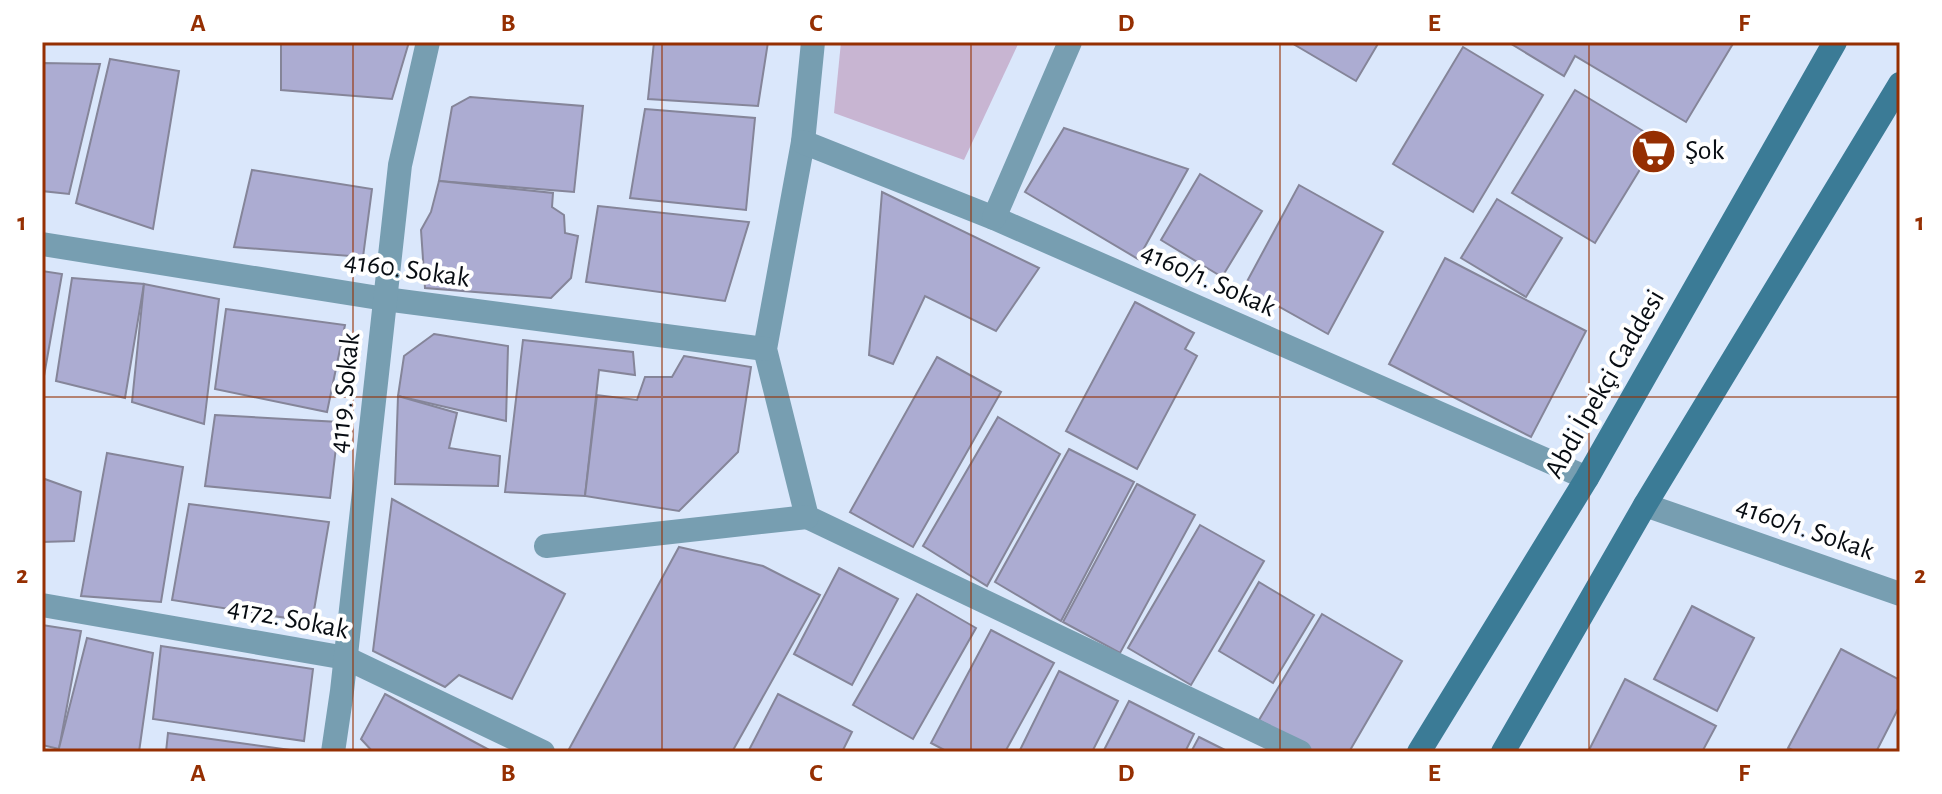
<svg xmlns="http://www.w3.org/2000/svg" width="1942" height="794" viewBox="0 0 1942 794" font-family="'Alegreya Sans',sans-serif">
	<rect width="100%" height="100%" fill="#dae7fb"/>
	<polygon fill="#c8b5d2" points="841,42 1019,42 964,160 834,113"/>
	<g fill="#acacd2" stroke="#858599" stroke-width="2">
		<polygon points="281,42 409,42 392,99 281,90"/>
		<polygon points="654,42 768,42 758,106 648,99"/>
		<polygon points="1290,42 1379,42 1356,81"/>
		<polygon points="1508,42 1734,42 1686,122 1575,56 1564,76"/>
		<polygon points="1463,47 1543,95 1473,212 1393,164"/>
		<polygon points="110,59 179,71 153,229 76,203"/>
		<polygon points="42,63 100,64 69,194 42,191"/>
		<polygon points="1575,90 1658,140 1595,243 1512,193"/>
		<polygon points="470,97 583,106 574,192 439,181 452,107"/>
		<polygon points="645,109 755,118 746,210 630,198"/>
		<polygon points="1064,128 1188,169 1138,259 1025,192"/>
		<polygon points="252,170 372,189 363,257 234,247"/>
		<polygon points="1200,174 1262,211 1222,277 1161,240"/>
		<polygon points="439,181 553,193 552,207 564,215 565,233 578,236 571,278 551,298 425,288 421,230 431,212"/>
		<polygon points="1299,185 1383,232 1328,334 1244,287"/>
		<polygon points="882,192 1039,268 996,331 925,296 893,364 869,355"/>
		<polygon points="1497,199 1562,238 1526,297 1461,258"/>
		<polygon points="598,206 749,222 725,301 586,282"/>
		<polygon points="1445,258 1586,331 1531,437 1389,364"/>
		<polygon points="42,271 62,274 44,376 42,376"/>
		<polygon points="72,278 144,284 125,398 56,381"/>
		<polygon points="144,284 219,299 204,424 132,402"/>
		<polygon points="1135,302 1194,333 1185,349 1197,356 1137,469 1066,431"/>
		<polygon points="226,309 345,325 327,412 215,389"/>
		<polygon points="434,334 508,346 506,421 398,396 404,356"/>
		<polygon points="523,340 633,352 635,375 599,370 585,496 505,492"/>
		<polygon points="684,356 751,367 738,452 679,511 585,496 597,395 637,400 645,377 672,377"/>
		<polygon points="937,357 1001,392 913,547 850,512"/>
		<polygon points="398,396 457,413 449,448 500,456 498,486 395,484"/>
		<polygon points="215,415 339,422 330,498 205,486"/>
		<polygon points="998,417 1060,454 987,586 923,546"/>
		<polygon points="1069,449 1134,482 1061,621 995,582"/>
		<polygon points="107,453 183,467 161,602 81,596"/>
		<polygon points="42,478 81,492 74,541 42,542"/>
		<polygon points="1137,484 1195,515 1120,653 1063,622"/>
		<polygon points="392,499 565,594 512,699 459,675 445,687 373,651"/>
		<polygon points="189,504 329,522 312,622 172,600"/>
		<polygon points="1200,525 1264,561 1191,685 1128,648"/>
		<polygon points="679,547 763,566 820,595 732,752 568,751"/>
		<polygon points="839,568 898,599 852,685 794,654"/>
		<polygon points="1259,582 1314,615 1273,683 1219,651"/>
		<polygon points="917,594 976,628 913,739 853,705"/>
		<polygon points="1692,606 1754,638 1717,711 1654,679"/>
		<polygon points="1322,614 1402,661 1349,752 1313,752 1259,720"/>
		<polygon points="42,625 81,631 59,749 42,745"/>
		<polygon points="991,630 1054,663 1005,752 948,752 931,743"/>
		<polygon points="87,638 153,653 139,752 58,752"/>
		<polygon points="161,646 313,669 304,741 153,719"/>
		<polygon points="1841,649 1900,680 1900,705 1876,752 1797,752 1788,748"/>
		<polygon points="1059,671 1118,701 1092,752 1019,752"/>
		<polygon points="1625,679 1716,726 1702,752 1588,752"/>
		<polygon points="385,694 493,752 373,752 361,739"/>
		<polygon points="778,694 852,732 842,752 748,752"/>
		<polygon points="1129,701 1194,734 1185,752 1103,752"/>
		<polygon points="168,733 291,750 290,752 166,752"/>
		<polygon points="1199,737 1229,752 1191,752"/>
	</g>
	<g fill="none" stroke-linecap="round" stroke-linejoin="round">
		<g stroke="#779eb1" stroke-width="24">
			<polyline points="813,42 803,142 765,349 807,517 1300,752"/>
			<polyline points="803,142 994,218 1587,478"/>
			<polyline points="994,218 1070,42"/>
			<polyline points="42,244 385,299 765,349"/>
			<polyline points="1645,505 1900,594"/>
			<polyline points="546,546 807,517"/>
			<polyline points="42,605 346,658 543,752"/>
			<polyline points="333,752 342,691 400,165 428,42"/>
		</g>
		<g stroke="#3b7b96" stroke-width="24">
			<polyline points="1419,752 1587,478 1835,42"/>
			<polyline points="1503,752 1645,505 1900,84"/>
		</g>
	</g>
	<path fill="none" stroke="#952f02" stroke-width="2" stroke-opacity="0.55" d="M353,42V752M662,42V752M971,42V752M1280,42V752M1589,42V752M42,397H1900"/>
	<defs>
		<symbol id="supermarket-disc" viewBox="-11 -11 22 22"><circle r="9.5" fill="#952f02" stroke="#fff"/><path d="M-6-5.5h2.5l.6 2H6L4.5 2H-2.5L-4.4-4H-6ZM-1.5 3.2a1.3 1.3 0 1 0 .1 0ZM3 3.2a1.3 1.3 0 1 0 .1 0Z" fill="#fff"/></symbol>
	</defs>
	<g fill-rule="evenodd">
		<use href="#supermarket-disc" x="1628" y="126" width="51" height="51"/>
	</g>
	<g text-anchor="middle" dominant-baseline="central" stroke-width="8" stroke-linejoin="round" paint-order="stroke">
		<g font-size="28" fill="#080d13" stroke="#fff" text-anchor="start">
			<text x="1685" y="151">Şok</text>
		</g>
		<g font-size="28" fill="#080d13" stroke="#fff">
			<text transform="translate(407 270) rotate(8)">4160. Sokak</text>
			<text transform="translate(1208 280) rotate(24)">4160/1. Sokak</text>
			<text transform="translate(1605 384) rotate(-60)">Abdi İpekçi Caddesi</text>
			<text transform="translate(345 393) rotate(-84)">4119. Sokak</text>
			<text transform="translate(1805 529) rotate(19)">4160/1. Sokak</text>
			<text transform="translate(288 619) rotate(11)">4172. Sokak</text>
		</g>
	</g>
	<rect width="1942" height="794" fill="none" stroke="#ffffff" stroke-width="88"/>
	<rect x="44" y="44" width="1854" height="706" fill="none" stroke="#952f02" stroke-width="3"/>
	<g font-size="26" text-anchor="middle" font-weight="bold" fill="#952f02">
		<text x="198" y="31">A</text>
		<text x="508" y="31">B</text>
		<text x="816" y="31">C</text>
		<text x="1126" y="31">D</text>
		<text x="1434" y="31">E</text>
		<text x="1744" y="31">F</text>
		<text x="22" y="230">1</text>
		<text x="1920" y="230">1</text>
		<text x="22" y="583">2</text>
		<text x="1920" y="583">2</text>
		<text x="198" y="781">A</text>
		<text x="508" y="781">B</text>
		<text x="816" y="781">C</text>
		<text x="1126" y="781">D</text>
		<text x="1434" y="781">E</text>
		<text x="1744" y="781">F</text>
	</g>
</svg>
